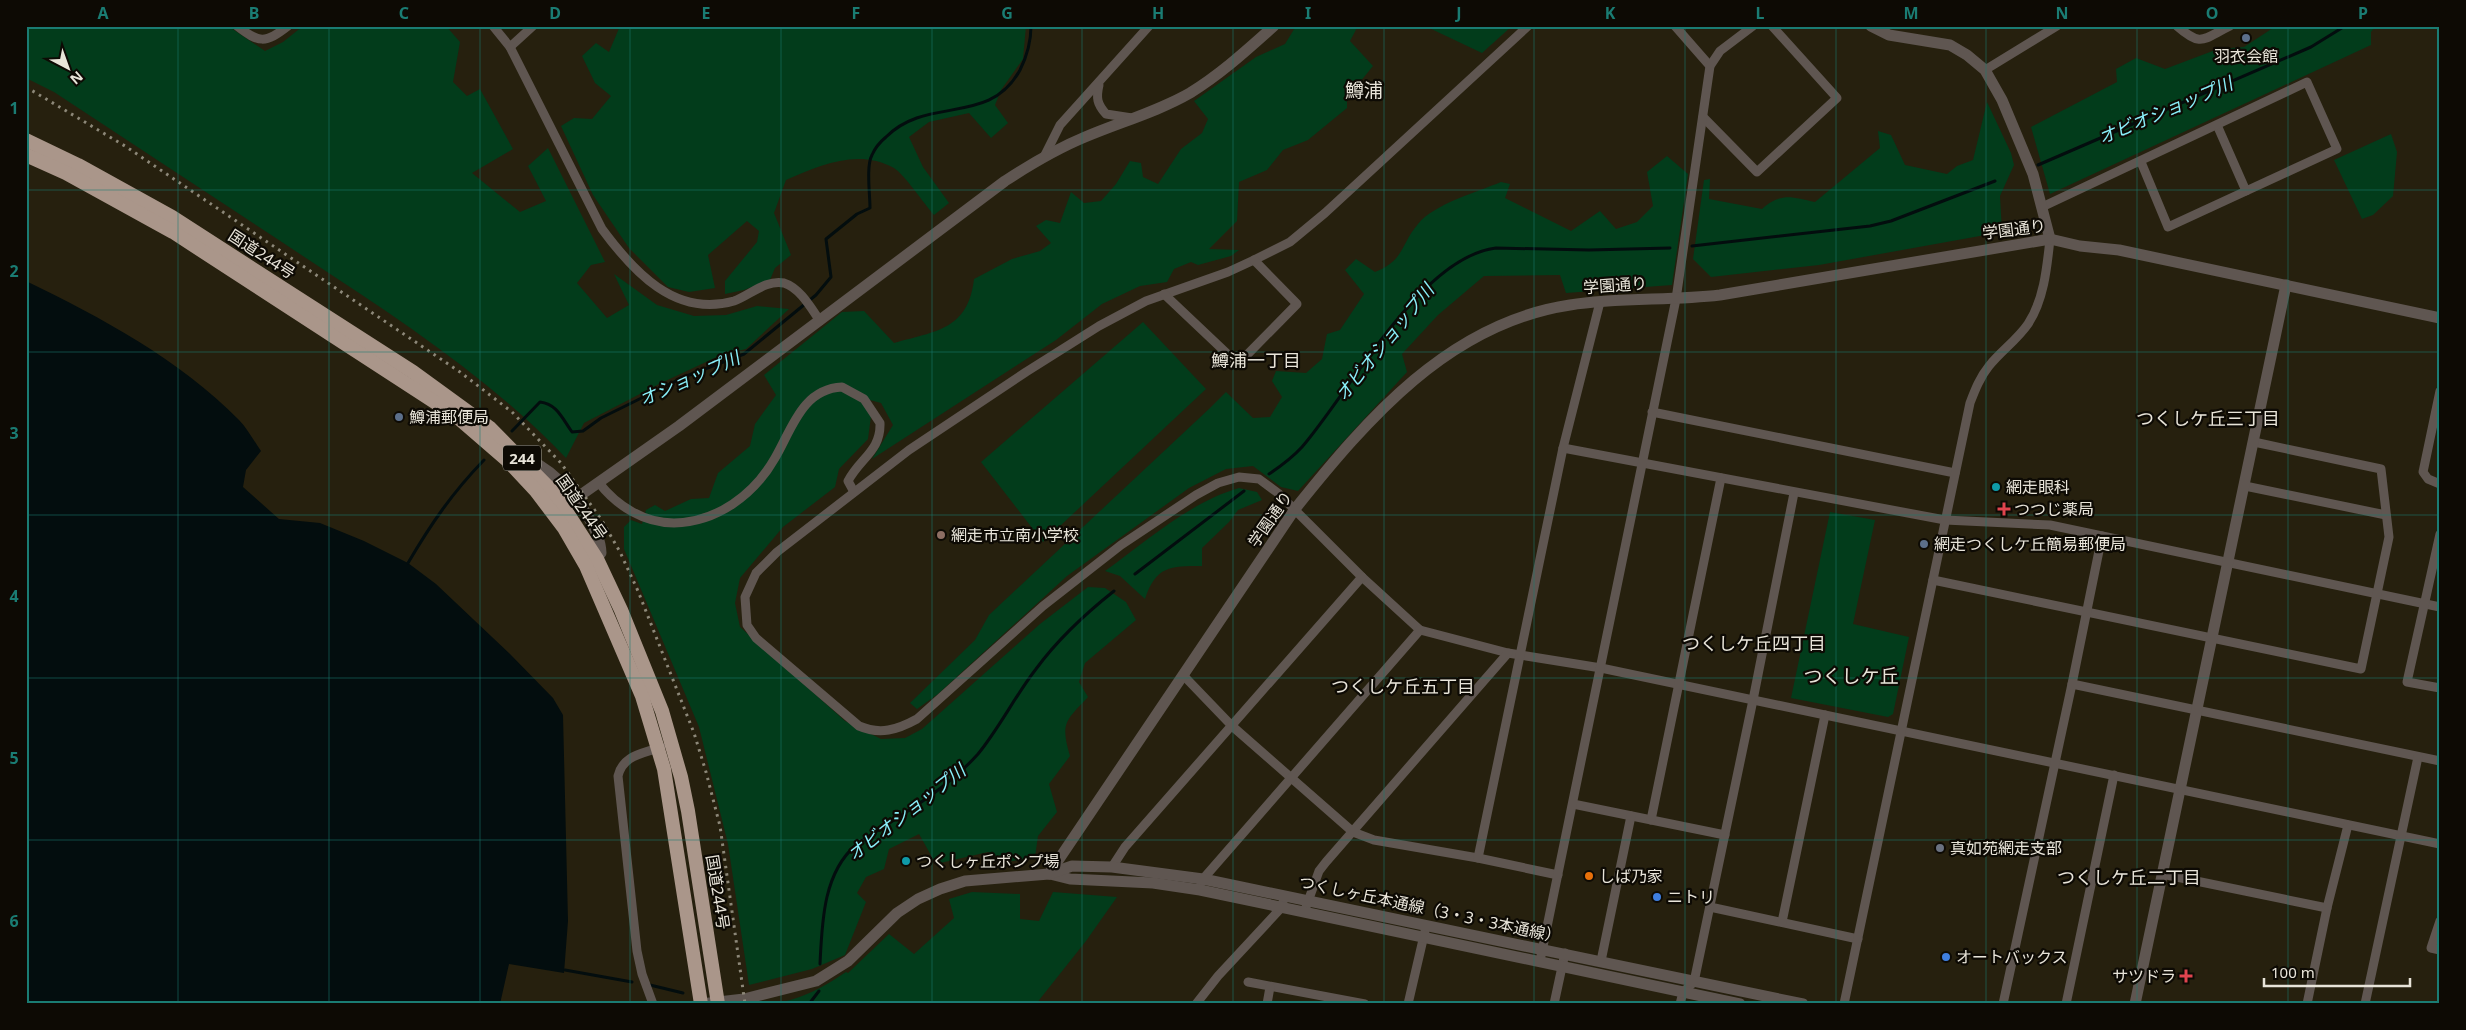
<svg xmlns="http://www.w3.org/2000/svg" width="2466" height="1030" viewBox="0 0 2466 1030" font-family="'Noto Sans','Noto Sans JP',sans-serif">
	<rect width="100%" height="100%" fill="#26200e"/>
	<g fill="#023c1b">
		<path d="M26,26H228L265,51L283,42L303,26H446L460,42L453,82L467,96L480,89L513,149L472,173L520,212L546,201L528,166L548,148L605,262L591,265L577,283L607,318L629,305L614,274L657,305L694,316L726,315L757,306L789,309L746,349L721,355L661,383L584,423L566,458C492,380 399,319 309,260C224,204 139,148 54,92L26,78Z"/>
		<path d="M620,26H1026L1023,59L1001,90L995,105L1008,123L991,138L969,113L929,122L909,137L923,167L949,203L934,215C925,205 904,174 894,168C858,148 820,165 786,180L774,213L791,255L775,268L770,280L744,290L725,294V281L757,242L759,231L747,221L708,255L715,288L689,292L668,287L629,248L593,195L561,126L574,118L592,119L611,96L595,83L582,56L596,43L609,52Z"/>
		<path d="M1296,26H1358L1350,41L1373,66L1347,98V108L1308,140L1283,150L1267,170L1239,182L1237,221L1209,249L1239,250L1231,256L1198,265L1191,262L1174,269L1167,282L1140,286L1102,304L1056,340L872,459L893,425L881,403L870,400L871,416L868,439L839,469L835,487L783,527L740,578L735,603L740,627L845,721L881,739L905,738L922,729L1040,624L1088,587L1105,588L1126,602L1136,620L1085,663L1079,682L1088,697C1066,721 1060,722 1070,756L1049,784L1057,812L1038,836L1035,857L1007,862L988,852L936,864L919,834L889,849L884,869L866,877L857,893L866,902L845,955L812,969L749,985L728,844L699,727L624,549V527L631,520L642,524L646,510L655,505L665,511L691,499L709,498L718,473L750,446L755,424L776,395L764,375L842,312L864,311L894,343C936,331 968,330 974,279L1012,259L1040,251L1051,243L1036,226L1046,220L1060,223L1071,192L1084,203L1101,201L1116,184L1130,161L1141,163L1143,177L1158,184L1181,149L1202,133L1208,119L1194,101L1256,57L1285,44Z"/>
		<polygon points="1425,26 1512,26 1482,53"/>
		<polygon points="2276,26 2376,26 2371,32 2371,45 2050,194 2031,127 2117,82 2116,69 2136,58 2165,69 2218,49 2244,47"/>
		<path d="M1987,102L2011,153L2014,165L2000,196L2002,232L1819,265L1711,277L1693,259L1704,180L1710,179L1709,199L1762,209C1781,192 1792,197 1815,202L1880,148L1878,131L1891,135L1905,165L1947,174L1957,166L1973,160Z"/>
		<polygon points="2391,134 2397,152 2393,196 2373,215 2362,219 2334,160"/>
		<path d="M1667,156L1688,174L1672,285L1566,293L1560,275L1484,276L1438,315L1402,354L1407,372L1298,491L1281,487L1253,466L1226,469L1189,488L1067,576L938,694L917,709L910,703L975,640L989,615L1210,408L1226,392L1253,418L1270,417L1282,397L1272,381L1276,371L1306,373L1322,359L1327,334L1340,330L1364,294L1345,270L1356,259L1375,272C1405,260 1400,245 1418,224C1434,204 1477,192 1501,182L1510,184L1505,198L1571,231L1600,211L1616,229L1637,222L1653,206L1647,172Z"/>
		<polygon points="1143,322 1206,389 1043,542 981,462"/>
		<path d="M1239,488L1257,492L1262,500L1238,510L1229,522L1202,548V566C1170,566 1156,566 1145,599L1120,576L1105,571C1147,541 1190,502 1239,488Z"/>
		<polygon points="1830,512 1875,520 1853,624 1909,637 1893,714 1888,717 1791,698"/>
		<path d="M972,892L1020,894V919L1039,921L1053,892L1117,897L1086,941L1036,1004H774C806,997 820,989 846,972L848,973L889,934L914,954L954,918L949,899Z"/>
	</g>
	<path fill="#030d0e" d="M26,281C102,318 179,359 239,420C247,428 254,441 261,451L246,470L243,487L279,519L320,523L364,541L408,563L436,584L510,654L553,698L563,715L568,921L564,973L509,964L500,1004H26Z"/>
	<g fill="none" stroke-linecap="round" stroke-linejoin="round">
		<g stroke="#030d0e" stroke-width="3">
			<polyline points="2038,165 2311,47 2345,26"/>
			<polyline points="1692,246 1870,226 1891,221 1995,181"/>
			<path d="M512,431L540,402C557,404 562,418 572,432L583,431L601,418L684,377L744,354L816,295L831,277L826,239L857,214L870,208C870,194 866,166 872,155C875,148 880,142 886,137C928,95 989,127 1020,70C1027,56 1031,42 1031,26"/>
			<path d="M1269,474C1281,466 1292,458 1302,447C1350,392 1420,257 1496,248L1589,250L1670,248"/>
			<path d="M408,563C431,524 452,493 484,460"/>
			<polyline points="1135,574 1244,491"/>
			<path d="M820,964C822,923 823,873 856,845C898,816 943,793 978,754C1000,727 1015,696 1036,669C1058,639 1085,614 1114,591"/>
			<polyline points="565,970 632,982"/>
			<polyline points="650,985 683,993"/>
			<polyline points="809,1004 819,991"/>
		</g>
		<g stroke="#5f5651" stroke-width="9">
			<path d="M237,26C259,43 265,44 288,26"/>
			<path d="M493,26L510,47L602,229C633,271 675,318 734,301C749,296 766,279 784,283C800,288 811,308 820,321"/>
			<path d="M1528,26L1325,213L1290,242L1254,260L1228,272L1146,301L1099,326L1026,372L909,450L777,552L756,573L745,597L747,625L756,638L859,726C880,735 897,730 917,719L1043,606L1121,545L1196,495L1218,483L1239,477L1259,479L1278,493L1362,577L1420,630L1508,653L1601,668L2440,844"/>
			<polyline points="1675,26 1710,66"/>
			<path d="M2177,26C2202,48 2203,39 2230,26"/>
			<polyline points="510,47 533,26"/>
			<polyline points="1985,70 2057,26"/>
			<path d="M1099,85C1096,98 1097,104 1106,114L1132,118"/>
			<polyline points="1703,117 1757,172 1837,98 1772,26"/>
			<polyline points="2217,125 2246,191"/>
			<polyline points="1045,155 1060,125 1149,26"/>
			<polyline points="2042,207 2307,82 2337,149 2168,227 2141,162"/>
			<polyline points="1164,294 1238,364 1297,304 1254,260"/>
			<polyline points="2440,391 2423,472 2428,479 2440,484"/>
			<polyline points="1652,412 1955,473"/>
			<polyline points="1563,448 1945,520 2050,525 2440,607"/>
			<path d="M599,483C617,506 644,523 674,523C717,522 754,495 775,458C792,429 802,389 842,387L864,399L880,423C881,451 860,458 848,481L854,492"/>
			<polyline points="2245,486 2386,515"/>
			<polyline points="2440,534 2407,682 2440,688"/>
			<polyline points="1933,580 2361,669 2389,537 2381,469 2254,442"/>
			<polyline points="1183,675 1232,726 1353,832 1374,840 1478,858 1558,875"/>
			<polyline points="2072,684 2102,536"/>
			<polyline points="1573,804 1725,835"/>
			<polyline points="1651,820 1721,478"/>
			<polyline points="1478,858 1563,448 1600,302"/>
			<polyline points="1112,867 1125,847 1362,577"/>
			<polyline points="2162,874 2327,908"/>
			<polyline points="1201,883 1203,879 1420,630"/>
			<polyline points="1306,907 1319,871 1326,862 1508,653"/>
			<polyline points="1710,907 1858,939"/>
			<polyline points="2440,921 2431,948 2440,950"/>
			<polyline points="1782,922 1825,715"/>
			<polyline points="1540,961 1676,299 1710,66 1720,51 1753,26"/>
			<polyline points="1601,961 1631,816"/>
			<polyline points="1248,982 1365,1004"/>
			<path d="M653,1004L642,974L637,951L618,776C623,755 642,754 661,747"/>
			<polyline points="1196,1004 1218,976 1282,907 1283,902"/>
			<polyline points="1267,1004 1270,987"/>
			<polyline points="1408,1004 1425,931"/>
			<polyline points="1554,1004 1565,953"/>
			<polyline points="1680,1004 1683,992 1694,982 1753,700 1794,493"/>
			<path d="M1844,1004L1970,403C1975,390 1980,377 1989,366C2001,351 2017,340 2028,324C2044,300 2047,267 2050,239"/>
			<polyline points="2003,1004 2072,684 2440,761"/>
			<polyline points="2066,1004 2114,775"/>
			<polyline points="2307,1004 2327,908 2348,825"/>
			<polyline points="2365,1004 2418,757"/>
		</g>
		<g stroke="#5f5651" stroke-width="11">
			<polyline points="1871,26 1889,35 1950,45 1967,55 1985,70 2002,100 2033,174 2050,239"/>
			<path d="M525,473L539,465C564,480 600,523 601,553L591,563"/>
			<path d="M575,499L679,426L1005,181C1031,164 1056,149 1085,137C1120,122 1157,112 1190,93C1221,74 1247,50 1274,26"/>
			<path d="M1049,874L1295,509C1367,419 1449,323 1570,305C1620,297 1670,301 1720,295L2050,239L2080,246L2119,250L2440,318"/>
			<polyline points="1050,874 1070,879 1153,883 1200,890 1740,1004"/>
			<polyline points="701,1004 744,999 816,981 848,961 897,913 918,899 940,889 965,881 1049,874 1072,866 1112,867 1203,879 1803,1004"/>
			<polyline points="2135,1004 2286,285"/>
		</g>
		<g stroke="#aa968a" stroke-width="14">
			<polyline points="26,140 78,165 172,217 413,372 490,428 555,494 597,559 621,610 662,711 681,777 688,811 718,1004"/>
			<polyline points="26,155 66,173 173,232 456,416 508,461 536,491 564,528 586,566 642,696 664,769 701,1004"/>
		</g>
		<polyline stroke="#8d8879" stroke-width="3" stroke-dasharray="2.5 5" stroke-linecap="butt" points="26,87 125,146 460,372 512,412 561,463 601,519 620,552 638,591 694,733 706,772 720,826 745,1004"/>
	</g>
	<path fill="none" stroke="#1a7c73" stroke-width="1" stroke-opacity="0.55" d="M178,26V1004M329,26V1004M480,26V1004M630,26V1004M781,26V1004M932,26V1004M1082,26V1004M1233,26V1004M1384,26V1004M1534,26V1004M1685,26V1004M1836,26V1004M1986,26V1004M2137,26V1004M2288,26V1004M26,190H2440M26,352H2440M26,515H2440M26,678H2440M26,840H2440"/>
	<g fill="#5c6f8a" stroke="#0d0a04" stroke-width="2">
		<circle cx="2246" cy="38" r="5"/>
		<circle cx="399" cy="417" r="5"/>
		<circle cx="1924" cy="544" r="5"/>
	</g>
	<g fill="#0f9aa8" stroke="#0d0a04" stroke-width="2">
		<circle cx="1996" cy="487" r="5"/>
		<circle cx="906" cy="861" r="5"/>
	</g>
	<g fill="#e0444e" stroke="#0d0a04" stroke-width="2">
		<path d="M2001.5 501.5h5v5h5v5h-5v5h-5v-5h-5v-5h5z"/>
		<path d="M2183.5 968.5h5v5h5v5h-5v5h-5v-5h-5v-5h5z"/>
	</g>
	<circle fill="#8d6e63" stroke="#0d0a04" stroke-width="2" cx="941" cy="535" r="5"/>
	<circle fill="#6b7280" stroke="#0d0a04" stroke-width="2" cx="1940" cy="848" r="5"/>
	<circle fill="#e8710a" stroke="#0d0a04" stroke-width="2" cx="1589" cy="876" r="5"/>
	<g fill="#3f7fe0" stroke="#0d0a04" stroke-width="2">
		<circle cx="1657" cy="897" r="5"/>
		<circle cx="1946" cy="957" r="5"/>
	</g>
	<g text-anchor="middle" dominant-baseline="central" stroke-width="4.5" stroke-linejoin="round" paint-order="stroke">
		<rect fill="#0d0a04" stroke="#a6a399" stroke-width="1" x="503" y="445.5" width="38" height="25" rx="4"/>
		<g font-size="15" font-weight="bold" fill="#e8e4d9">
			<text x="522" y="458">244</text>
		</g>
		<g font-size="16" fill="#e8e4d9" stroke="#0d0a04" text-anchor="start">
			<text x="2246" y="56" text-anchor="middle">羽衣会館</text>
			<text x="409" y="417">鱒浦郵便局</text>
			<text x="2006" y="487">網走眼科</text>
			<text x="2014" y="509">つつじ薬局</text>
			<text x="951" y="535">網走市立南小学校</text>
			<text x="1934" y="544">網走つくしケ丘簡易郵便局</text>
			<text x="1950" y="848">真如苑網走支部</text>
			<text x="916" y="861">つくしヶ丘ポンプ場</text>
			<text x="1599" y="876">しば乃家</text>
			<text x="1667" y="897">ニトリ</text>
			<text x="1956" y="957">オートバックス</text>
			<text x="2176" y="976" text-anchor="end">サツドラ</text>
		</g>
		<g font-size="16" fill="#e8e4d9" stroke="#0d0a04">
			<text transform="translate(2014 229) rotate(-7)">学園通り</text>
			<text transform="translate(262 254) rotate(33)">国道244号</text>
			<text transform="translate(1615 285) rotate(-4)">学園通り</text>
			<text transform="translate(582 507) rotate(55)">国道244号</text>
			<text transform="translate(1270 519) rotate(-55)">学園通り</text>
			<text transform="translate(718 892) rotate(81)">国道244号</text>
			<text transform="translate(1430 909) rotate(12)">つくしヶ丘本通線（3・3・3本通線）</text>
		</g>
		<g font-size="18" font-style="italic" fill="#89eff9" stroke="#0d0a04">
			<text transform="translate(2165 110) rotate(-23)">オビオショップ川</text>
			<text transform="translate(1384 342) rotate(-51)">オビオショップ川</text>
			<text transform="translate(689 378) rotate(-24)">オショップ川</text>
			<text transform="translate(906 812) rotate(-38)">オビオショップ川</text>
		</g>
		<g font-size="18" fill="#e8e4d9" stroke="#0d0a04">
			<text x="1256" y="360">鱒浦一丁目</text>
			<text x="2208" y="418">つくしケ丘三丁目</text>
			<text x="1754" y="643">つくしケ丘四丁目</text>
			<text x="1403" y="686">つくしケ丘五丁目</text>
			<text x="2129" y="877">つくしケ丘二丁目</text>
		</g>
		<g font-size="19" fill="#e8e4d9" stroke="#0d0a04">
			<text x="1364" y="90">鱒浦</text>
			<text x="1851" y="676">つくしケ丘</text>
		</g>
	</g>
	<rect width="2466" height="1030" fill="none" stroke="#0d0a04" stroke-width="55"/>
	<g transform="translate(68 68) rotate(139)" stroke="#0d0a04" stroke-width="4" paint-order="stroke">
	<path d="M0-4L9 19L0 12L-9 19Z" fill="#e8e4d9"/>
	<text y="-8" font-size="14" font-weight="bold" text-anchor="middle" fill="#e8e4d9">N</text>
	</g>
	<path d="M2264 978v8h146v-8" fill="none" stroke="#e8e4d9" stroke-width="2.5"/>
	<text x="2271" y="978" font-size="15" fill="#e8e4d9" stroke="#0d0a04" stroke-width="4" paint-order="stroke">100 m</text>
	<rect x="28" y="28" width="2410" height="974" fill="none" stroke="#1a7c73" stroke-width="2"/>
	<g font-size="16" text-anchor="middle" font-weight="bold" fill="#1a7c73">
		<text x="103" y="19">A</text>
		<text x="254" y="19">B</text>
		<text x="404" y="19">C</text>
		<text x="555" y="19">D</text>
		<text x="706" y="19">E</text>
		<text x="856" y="19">F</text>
		<text x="1007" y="19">G</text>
		<text x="1158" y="19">H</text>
		<text x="1308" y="19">I</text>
		<text x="1459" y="19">J</text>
		<text x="1610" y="19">K</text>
		<text x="1760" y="19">L</text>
		<text x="1911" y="19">M</text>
		<text x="2062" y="19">N</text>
		<text x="2212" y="19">O</text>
		<text x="2363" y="19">P</text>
		<text x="14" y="114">1</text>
		<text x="14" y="277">2</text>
		<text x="14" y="439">3</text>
		<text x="14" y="602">4</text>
		<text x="14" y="764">5</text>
		<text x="14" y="927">6</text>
	</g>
</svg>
